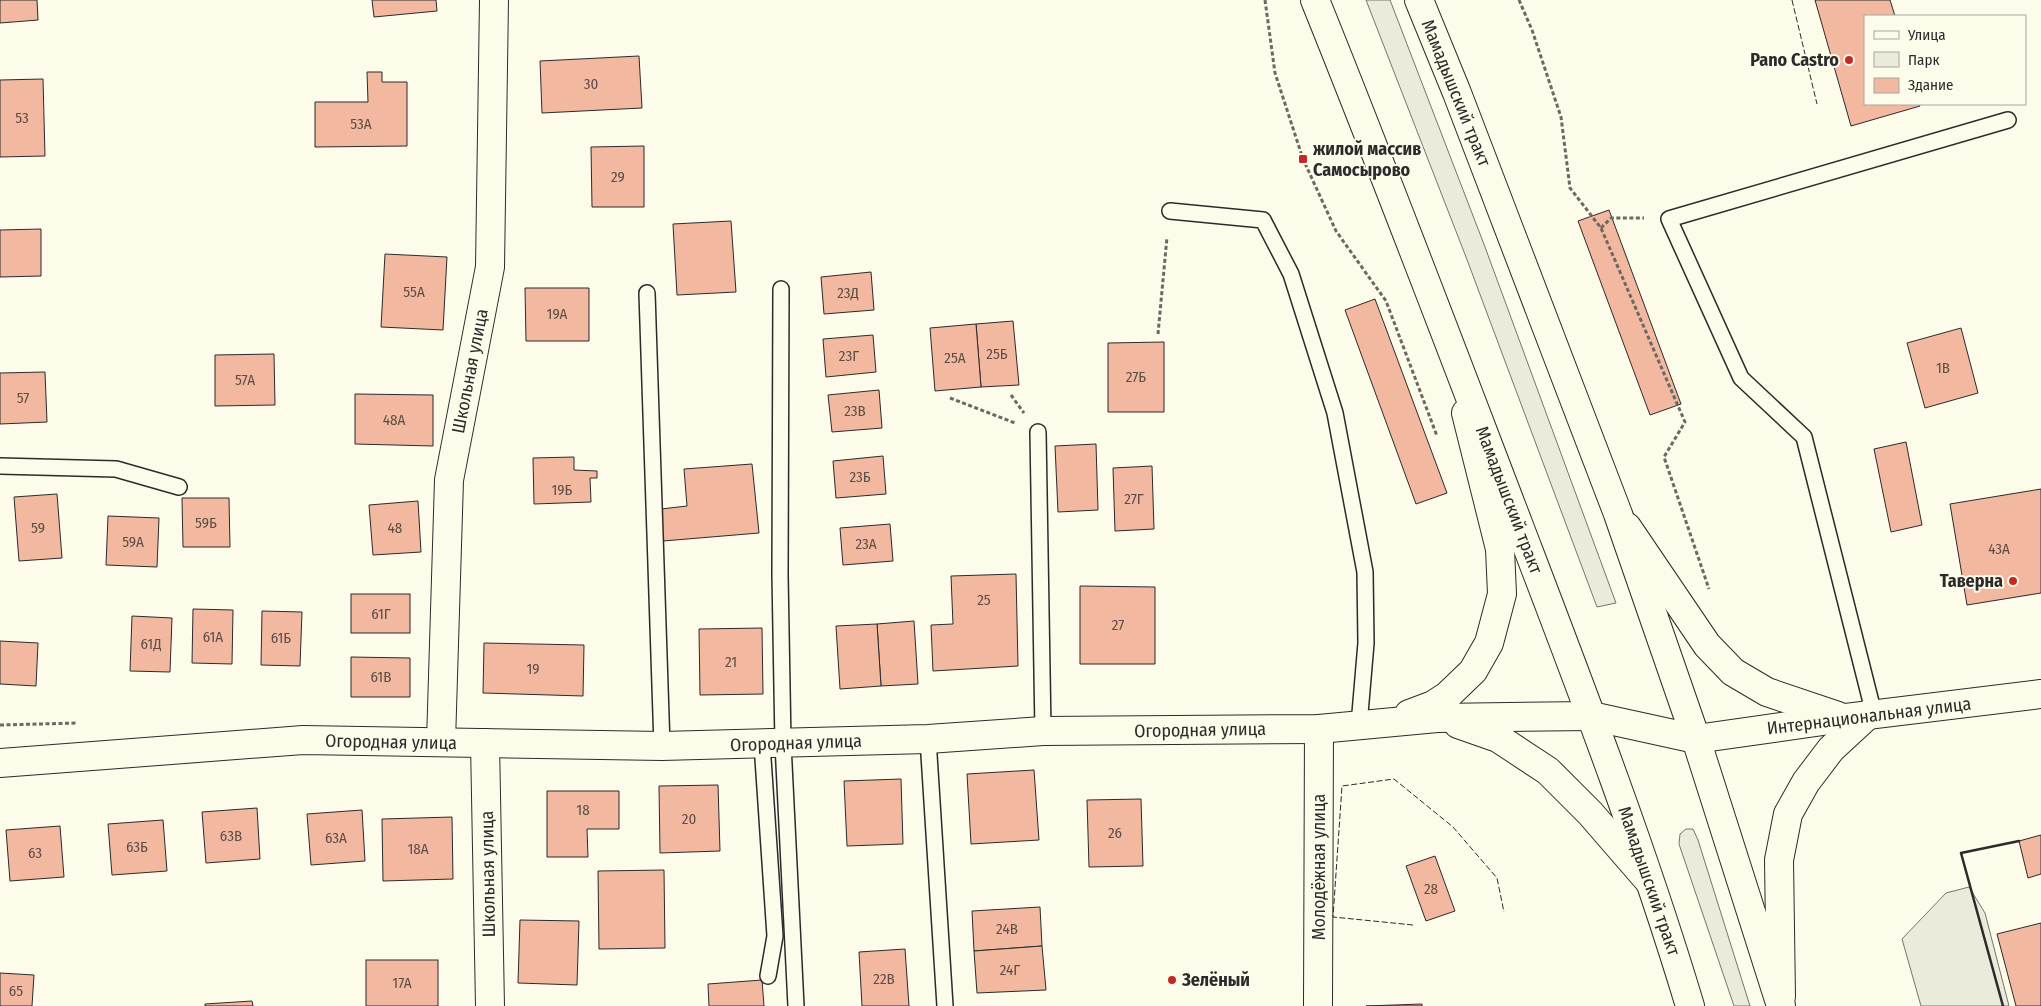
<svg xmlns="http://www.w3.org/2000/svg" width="2041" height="1006" viewBox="0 0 2041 1006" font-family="'Fira Sans Condensed',sans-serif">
	<rect width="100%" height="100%" fill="#fdfbea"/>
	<g fill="#ecebdb" stroke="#74746e">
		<polygon points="1366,0 1390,0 1485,247 1616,603 1597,607 1466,257"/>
		<polygon points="1686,829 1693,829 1698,840 1750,1006 1734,1006 1679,844 1680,834"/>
		<polygon points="1969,887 1985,913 2009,1006 1921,1006 1902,939 1946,893"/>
	</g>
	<g fill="#f2b8a0" stroke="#2b2b2b">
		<polygon points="0,0 37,0 38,20 0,23"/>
		<polygon points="372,0 436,0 437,11 374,17"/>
		<polygon points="1815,0 1890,0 1895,16 1865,16 1865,104 1919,104 1920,106 1851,126"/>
		<polygon points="639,56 642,108 542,113 540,61"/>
		<polygon points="367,72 382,72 382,82 407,82 407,146 315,147 315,102 368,102"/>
		<polygon points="43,79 45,156 0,157 0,80"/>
		<polygon points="644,146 644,207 592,207 591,147"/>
		<polygon points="1609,210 1681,404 1650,415 1578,221"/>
		<polygon points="731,221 736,292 677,295 673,224"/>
		<polygon points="41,229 41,276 0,277 0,230"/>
		<polygon points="385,254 447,257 443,330 381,327"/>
		<polygon points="871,272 874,310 824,314 821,277"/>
		<polygon points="525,288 589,288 589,341 526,341"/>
		<polygon points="1375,299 1447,493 1416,504 1345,310"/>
		<polygon points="1013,321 1019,385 981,387 976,324"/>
		<polygon points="976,324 981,387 935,391 930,328"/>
		<polygon points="1961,328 1978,393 1925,408 1907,343"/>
		<polygon points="873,335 876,372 826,377 823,339"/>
		<polygon points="1164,342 1164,412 1108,412 1108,343"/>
		<polygon points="274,354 275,405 215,406 215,355"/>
		<polygon points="45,372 47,422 0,424 0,373"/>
		<polygon points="879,390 882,428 832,432 828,395"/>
		<polygon points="355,394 433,395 433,446 355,444"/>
		<polygon points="1906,442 1922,525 1891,532 1874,449"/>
		<polygon points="1096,444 1098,510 1058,512 1055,446"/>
		<polygon points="883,456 886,494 836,498 833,461"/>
		<polygon points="574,457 574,470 597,471 597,478 590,478 591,502 534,504 533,458"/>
		<polygon points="752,464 759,533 663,541 661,509 687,506 684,469"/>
		<polygon points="1152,466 1154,529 1115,531 1113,468"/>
		<polygon points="2041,489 2041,593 1967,605 1950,504"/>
		<polygon points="57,494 62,558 19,561 14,497"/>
		<polygon points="182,498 229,498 230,547 183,547"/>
		<polygon points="418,501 421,552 373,555 369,505"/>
		<polygon points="108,516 159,518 157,567 106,565"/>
		<polygon points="890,524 893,561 843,565 840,528"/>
		<polygon points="1016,574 1018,666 933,671 931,625 953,624 951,576"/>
		<polygon points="1080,586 1155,587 1155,664 1080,664"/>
		<rect x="351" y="594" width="59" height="39"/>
		<polygon points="193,609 233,610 232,664 192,663"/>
		<polygon points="262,611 302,612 300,666 261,665"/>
		<polygon points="132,616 172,618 170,672 130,671"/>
		<polygon points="914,621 918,684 881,686 877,624"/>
		<polygon points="877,624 881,686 840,689 836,626"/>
		<polygon points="762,628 763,694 700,695 699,629"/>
		<polygon points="0,641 38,643 36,686 0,684"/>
		<polygon points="484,643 584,645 583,696 483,693"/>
		<polygon points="351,657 410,658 410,697 351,697"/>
		<polygon points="1034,770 1039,840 971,844 967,774"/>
		<polygon points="901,779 903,844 847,846 844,781"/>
		<polygon points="718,785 720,851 660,853 659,786"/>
		<polygon points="547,791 619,791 619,829 587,829 588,857 547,857"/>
		<polygon points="1141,799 1143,866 1089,867 1087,800"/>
		<polygon points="257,808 260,859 206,863 202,812"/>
		<polygon points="362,810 365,861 311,865 307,814"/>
		<polygon points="452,817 453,879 383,881 382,819"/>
		<polygon points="163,820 167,871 112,875 108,824"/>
		<polygon points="60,826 64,877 10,881 6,830"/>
		<polygon points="2041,835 2041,874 2028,878 2019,841"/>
		<polygon points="1435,856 1455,911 1426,921 1406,866"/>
		<polygon points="664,870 665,948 599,949 598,871"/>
		<polygon points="1040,907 1042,946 974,951 972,911"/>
		<polygon points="520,920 579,921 577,985 518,983"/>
		<polygon points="2041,923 2041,1006 2016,1006 1997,934"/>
		<polygon points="1042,946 1046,990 977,993 974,951"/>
		<polygon points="905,949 909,1006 862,1006 859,952"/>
		<rect x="366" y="960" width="72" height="46"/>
		<polygon points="0,973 34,975 32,1006 0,1006"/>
		<polygon points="762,980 764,1006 709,1006 708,984"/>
		<polygon points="252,1001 253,1006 205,1006 205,1004"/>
		<polygon points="1422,1004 1422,1006 1366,1006"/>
	</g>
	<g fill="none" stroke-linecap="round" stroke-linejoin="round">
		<defs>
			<g id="service">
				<polyline points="1170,211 1263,220 1291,274 1335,413 1365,572 1366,643 1359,725"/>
				<polyline points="781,289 780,575 783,744 796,1006"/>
				<polyline points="647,293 662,746"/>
				<polyline points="1038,432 1043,731"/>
				<polyline points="0,466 116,469 179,487"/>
				<polyline points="1874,714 1804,437 1741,378 1669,219 2008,120"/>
				<polyline points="928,739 945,1006"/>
				<polyline points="762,744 775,936 768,976"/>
			</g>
			<g id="minor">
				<polyline points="1409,714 1433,705 1447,696 1473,671 1489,643 1502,594 1500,549 1466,413"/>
				<polyline points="1458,724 1498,738 1548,771 1590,813 1649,881"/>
				<polyline points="441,742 449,480 490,267 494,0"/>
				<polyline points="485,743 490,1006"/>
				<polyline points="0,763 303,740 662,746 928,739 1043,731 1319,729 1437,718 1591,716"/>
				<polyline points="1318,1006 1319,729"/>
			</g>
			<g id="tertiary">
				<polyline points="1627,527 1707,645 1733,672 1767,692 1838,716"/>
				<polyline points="1591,716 1696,739 1844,718 2041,694"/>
				<polyline points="1781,997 1779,860 1788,814 1806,782 1831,749 1869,714"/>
			</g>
			<g id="primary">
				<path d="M1315,0C1385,173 1451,348 1518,523C1579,683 1641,843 1690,1006"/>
				<polyline points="1419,0 1457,93 1618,514 1696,739 1781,1006"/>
			</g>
		</defs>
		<use href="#service" stroke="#2b2b2b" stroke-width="18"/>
		<use href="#minor" stroke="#2b2b2b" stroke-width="30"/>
		<use href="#tertiary" stroke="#2b2b2b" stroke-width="30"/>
		<use href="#primary" stroke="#2b2b2b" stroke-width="30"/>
		<g stroke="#6a6964" stroke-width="3" stroke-dasharray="4 2.5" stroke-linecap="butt">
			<polyline points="1265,0 1275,73 1303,159 1336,231 1386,301 1437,436"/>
			<polyline points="1519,0 1532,30 1561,117 1570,188 1601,228 1685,422 1664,457 1709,589"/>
			<polyline points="1601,228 1611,218 1644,218"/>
			<polyline points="1158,334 1167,237"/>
			<polyline points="1011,395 1024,413"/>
			<polyline points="950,398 1015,423"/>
			<polyline points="0,725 77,723"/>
		</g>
		<use href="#service" stroke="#fdfbea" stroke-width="15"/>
		<use href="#minor" stroke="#fdfbea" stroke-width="28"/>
		<use href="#tertiary" stroke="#fdfbea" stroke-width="28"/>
		<use href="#primary" stroke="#fdfbea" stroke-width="28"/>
		<g stroke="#2b2b2b" stroke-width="1" stroke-dasharray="6 2.5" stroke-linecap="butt">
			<polyline points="1792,0 1817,104"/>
			<polyline points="1413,925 1333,917 1342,786 1394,779 1453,827 1497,878 1504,912"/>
		</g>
		<polyline stroke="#2b2b2b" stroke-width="2.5" points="2003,1006 1961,853 2019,841"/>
	</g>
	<g fill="#c62828" stroke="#fdfbea" stroke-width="2">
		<circle cx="1849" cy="60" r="5"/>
		<rect x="1298" y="154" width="10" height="10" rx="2.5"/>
		<circle cx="2013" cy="581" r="5"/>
		<circle cx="1172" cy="980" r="5"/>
	</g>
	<g text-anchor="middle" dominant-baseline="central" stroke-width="4" stroke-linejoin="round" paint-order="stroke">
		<g font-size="15" fill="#5d4e48">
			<text x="591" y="84">30</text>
			<text x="22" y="118">53</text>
			<text x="361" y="124">53А</text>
			<text x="618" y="177">29</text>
			<text x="414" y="292">55А</text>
			<text x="848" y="293">23Д</text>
			<text x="557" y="314">19А</text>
			<text x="997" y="354">25Б</text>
			<text x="849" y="356">23Г</text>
			<text x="955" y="358">25А</text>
			<text x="1943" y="368">1В</text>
			<text x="1136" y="377">27Б</text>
			<text x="245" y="380">57А</text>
			<text x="23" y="398">57</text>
			<text x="855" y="411">23В</text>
			<text x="394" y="420">48А</text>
			<text x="860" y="477">23Б</text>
			<text x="562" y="490">19Б</text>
			<text x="1134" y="499">27Г</text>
			<text x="206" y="523">59Б</text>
			<text x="38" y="528">59</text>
			<text x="395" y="528">48</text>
			<text x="133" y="542">59А</text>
			<text x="866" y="544">23А</text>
			<text x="1999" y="549">43А</text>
			<text x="984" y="600">25</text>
			<text x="381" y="614">61Г</text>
			<text x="1118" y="625">27</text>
			<text x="213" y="637">61А</text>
			<text x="281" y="638">61Б</text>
			<text x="151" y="644">61Д</text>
			<text x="731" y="662">21</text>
			<text x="533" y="669">19</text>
			<text x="381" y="677">61В</text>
			<text x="583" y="810">18</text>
			<text x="689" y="819">20</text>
			<text x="1115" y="833">26</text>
			<text x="231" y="836">63В</text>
			<text x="336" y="838">63А</text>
			<text x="137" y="847">63Б</text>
			<text x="418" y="849">18А</text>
			<text x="35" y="853">63</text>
			<text x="1431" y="889">28</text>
			<text x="1007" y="929">24В</text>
			<text x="1010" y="970">24Г</text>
			<text x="884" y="979">22В</text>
			<text x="402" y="983">17А</text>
			<text x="16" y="991">65</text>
		</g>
		<g font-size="18" font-weight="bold" fill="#2b2b2b" stroke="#fdfbea" text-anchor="end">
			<text x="1839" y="60">Pano Castro</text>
			<text x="1313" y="149" text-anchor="start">жилой массив<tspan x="1313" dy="21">Самосырово</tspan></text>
			<text x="2003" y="581">Таверна</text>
			<text x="1182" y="980" text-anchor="start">Зелёный</text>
		</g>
		<g font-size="18" fill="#2b2b2b" stroke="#fdfbea">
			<text transform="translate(1456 93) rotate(68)">Мамадышский тракт</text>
			<text transform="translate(470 371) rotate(-79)">Школьная улица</text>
			<text transform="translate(1509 500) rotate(69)">Мамадышский тракт</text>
			<text transform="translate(1869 716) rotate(-7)">Интернациональная улица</text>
			<text transform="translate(1200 730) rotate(-1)">Огородная улица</text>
			<text transform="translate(391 742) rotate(1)">Огородная улица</text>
			<text transform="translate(796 743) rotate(-2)">Огородная улица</text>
			<text transform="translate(1319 867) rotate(-90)">Молодёжная улица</text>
			<text transform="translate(488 874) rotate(-91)">Школьная улица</text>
			<text transform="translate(1649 881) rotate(71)">Мамадышский тракт</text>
		</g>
	</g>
	<rect x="1864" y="15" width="162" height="90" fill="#fdfbea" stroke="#a9a89e"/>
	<rect x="1874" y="31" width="25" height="8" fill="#fdfbea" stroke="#a9a89e"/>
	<text x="1908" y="40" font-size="15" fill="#2b2b2b">Улица</text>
	<rect x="1874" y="52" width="25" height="15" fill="#ecebdb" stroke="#a9a89e"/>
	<text x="1908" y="65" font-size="15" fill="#2b2b2b">Парк</text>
	<rect x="1874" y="78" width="25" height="15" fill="#f2b8a0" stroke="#a9a89e"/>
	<text x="1908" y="90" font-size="15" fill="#2b2b2b">Здание</text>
</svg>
